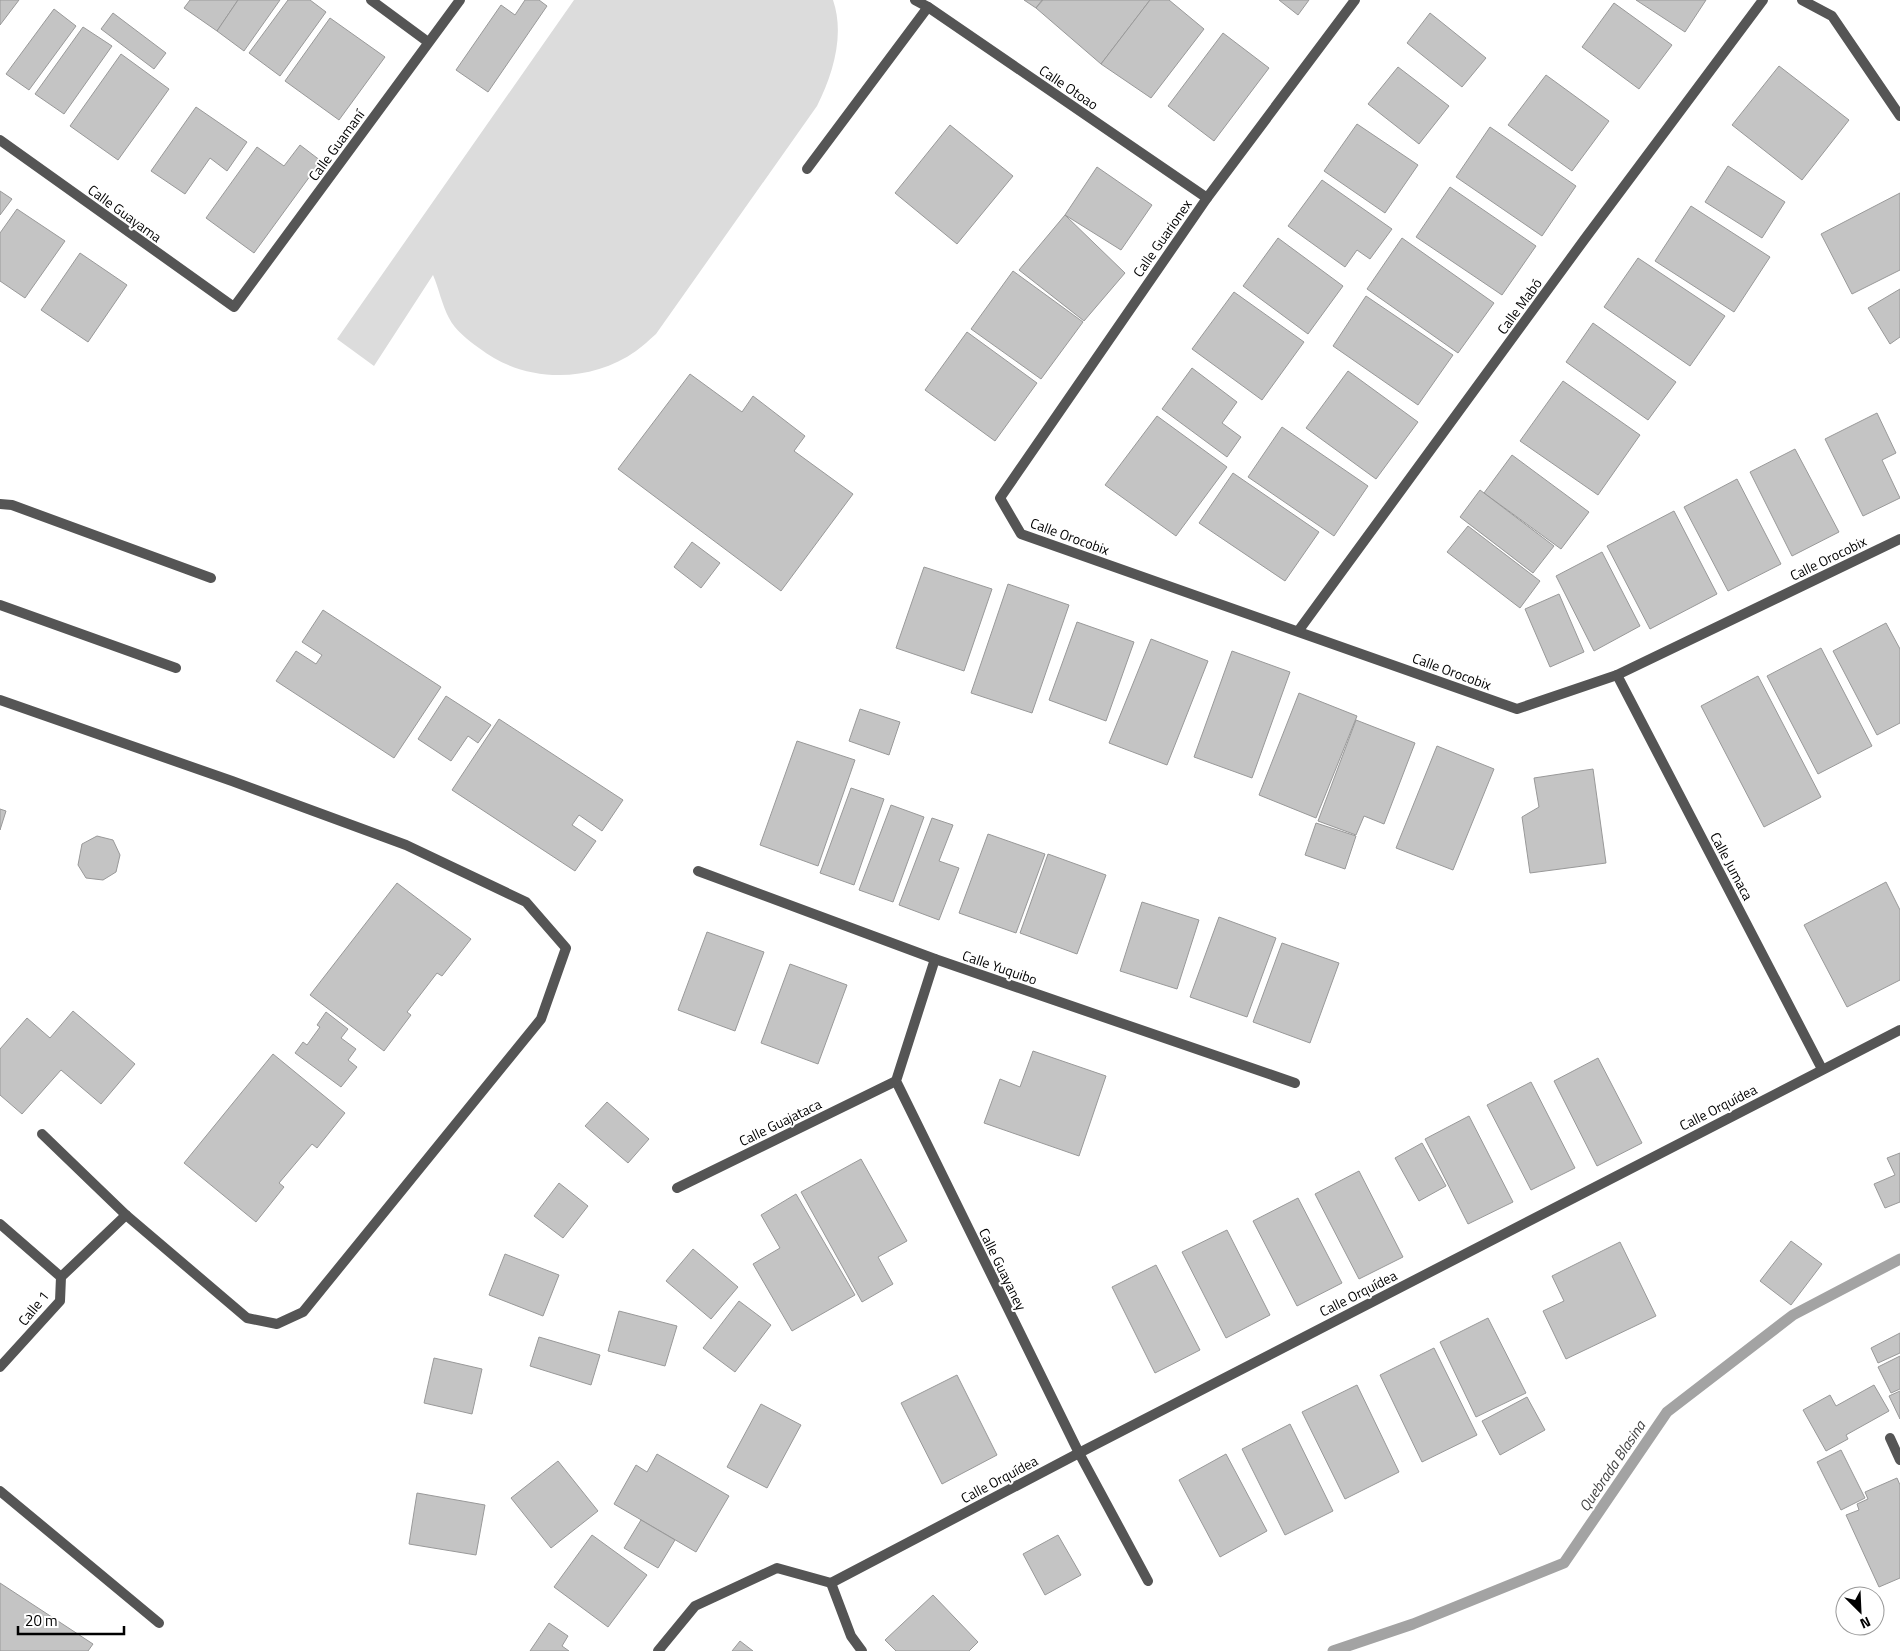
<svg xmlns="http://www.w3.org/2000/svg" width="1900" height="1651" viewBox="0 0 1900 1651" font-family="'Titillium Web',sans-serif">
	<rect width="100%" height="100%" fill="#fff"/>
	<path fill="#dcdcdc" d="M574,0H833C845,35 833,74 817,106L656,334C649,340 643,346 636,351C589,384 524,383 479,348C468,340 455,330 449,318C442,305 439,289 433,275L374,366L337,339Z"/>
	<g fill="none" stroke-linecap="round" stroke-linejoin="round">
		<polyline stroke="#a3a3a3" stroke-width="11" points="1333,1651 1413,1624 1564,1563 1667,1412 1793,1315 1900,1259"/>
	</g>
	<g fill="#c4c4c4" stroke="#999">
		<polygon points="0,0 19,0 0,25"/>
		<polygon points="190,0 238,0 217,31 184,8"/>
		<polygon points="238,0 280,0 244,51 217,31"/>
		<polygon points="288,0 310,0 326,12 280,76 249,53"/>
		<polygon points="525,0 539,0 547,6 488,92 456,70 501,5 515,15"/>
		<polygon points="1024,0 1042,0 1036,8"/>
		<polygon points="1043,0 1150,0 1101,64 1036,8"/>
		<polygon points="1150,0 1169,0 1204,29 1151,98 1101,64"/>
		<polygon points="1279,0 1309,0 1298,15"/>
		<polygon points="1636,0 1706,0 1685,32"/>
		<polygon points="1614,3 1672,45 1639,89 1582,47"/>
		<polygon points="54,9 76,26 29,90 6,74"/>
		<polygon points="113,13 166,53 154,69 101,29"/>
		<polygon points="1430,13 1486,58 1462,87 1407,43"/>
		<polygon points="330,18 385,57 339,120 285,81"/>
		<polygon points="83,27 112,46 64,114 35,94"/>
		<polygon points="1223,33 1269,68 1214,141 1168,106"/>
		<polygon points="121,54 169,89 118,160 70,126"/>
		<polygon points="1779,66 1849,120 1802,180 1732,125"/>
		<polygon points="1398,67 1449,106 1419,144 1368,104"/>
		<polygon points="1546,75 1609,121 1572,171 1508,125"/>
		<polygon points="196,107 247,142 227,171 210,158 185,194 151,171"/>
		<polygon points="1357,124 1418,165 1385,213 1324,171"/>
		<polygon points="950,125 1013,176 957,244 895,193"/>
		<polygon points="1490,127 1576,186 1542,236 1456,177"/>
		<polygon points="300,145 321,161 254,253 206,218 257,147 284,166"/>
		<polygon points="1728,166 1785,202 1762,238 1705,202"/>
		<polygon points="1097,167 1152,205 1121,250 1065,215"/>
		<polygon points="1322,180 1392,229 1370,259 1357,250 1345,267 1288,226"/>
		<polygon points="1450,187 1536,246 1502,295 1416,237"/>
		<polygon points="0,191 12,199 0,215"/>
		<polygon points="1900,193 1900,270 1852,294 1821,234"/>
		<polygon points="1691,206 1770,257 1734,312 1655,261"/>
		<polygon points="17,209 65,241 25,298 0,281 0,233"/>
		<polygon points="1065,215 1125,273 1084,321 1019,270"/>
		<polygon points="1278,238 1343,286 1308,334 1243,286"/>
		<polygon points="1402,238 1494,303 1458,353 1367,289"/>
		<polygon points="80,253 127,285 88,342 41,310"/>
		<polygon points="1638,258 1725,316 1690,366 1604,307"/>
		<polygon points="1013,271 1083,322 1041,379 971,329"/>
		<polygon points="1900,289 1900,337 1890,344 1868,308"/>
		<polygon points="1234,292 1304,342 1262,400 1192,349"/>
		<polygon points="1366,296 1453,355 1418,405 1333,346"/>
		<polygon points="1593,323 1676,382 1648,420 1566,362"/>
		<polygon points="967,332 1037,383 995,441 925,390"/>
		<polygon points="1192,368 1237,402 1222,423 1241,437 1227,457 1162,409"/>
		<polygon points="1348,371 1418,422 1376,479 1306,428"/>
		<polygon points="690,374 742,412 753,396 805,436 794,451 853,494 781,591 618,469"/>
		<polygon points="1563,381 1640,435 1598,495 1520,441"/>
		<polygon points="1877,413 1896,453 1882,460 1900,498 1863,516 1825,439"/>
		<polygon points="1157,416 1227,467 1176,536 1105,485"/>
		<polygon points="1282,427 1368,486 1334,536 1248,477"/>
		<polygon points="1795,449 1839,532 1792,556 1750,472"/>
		<polygon points="1512,455 1589,512 1561,549 1484,493"/>
		<polygon points="1233,473 1319,532 1285,581 1199,523"/>
		<polygon points="1737,479 1781,564 1728,591 1684,507"/>
		<polygon points="1480,490 1554,546 1533,573 1460,517"/>
		<polygon points="1674,511 1717,594 1650,629 1607,546"/>
		<polygon points="1468,526 1540,581 1520,608 1447,552"/>
		<polygon points="692,542 720,563 701,588 674,567"/>
		<polygon points="1602,552 1640,626 1594,651 1556,576"/>
		<polygon points="924,567 992,589 964,671 896,648"/>
		<polygon points="1008,584 1069,605 1032,713 971,693"/>
		<polygon points="1559,594 1584,652 1550,667 1525,609"/>
		<polygon points="323,610 441,687 394,758 276,681 296,651 316,664 322,655 302,642"/>
		<polygon points="1077,622 1134,642 1106,721 1049,700"/>
		<polygon points="1886,623 1900,649 1900,723 1877,735 1833,651"/>
		<polygon points="1151,639 1208,661 1167,765 1109,743"/>
		<polygon points="1821,648 1872,746 1818,774 1767,676"/>
		<polygon points="1232,651 1290,672 1252,778 1194,757"/>
		<polygon points="1758,676 1821,797 1764,827 1701,706"/>
		<polygon points="1299,693 1357,716 1316,818 1259,795"/>
		<polygon points="446,696 491,725 478,743 468,736 451,761 418,739"/>
		<polygon points="860,709 900,722 889,755 849,741"/>
		<polygon points="499,719 623,800 602,831 579,815 572,825 596,841 575,871 452,790"/>
		<polygon points="1356,720 1415,743 1384,824 1364,816 1356,835 1318,821"/>
		<polygon points="797,741 855,760 818,866 760,845"/>
		<polygon points="1437,746 1494,769 1453,870 1396,848"/>
		<polygon points="1593,769 1606,863 1530,873 1522,817 1539,807 1534,778"/>
		<polygon points="851,788 884,799 854,885 820,873"/>
		<polygon points="891,805 924,817 893,902 859,890"/>
		<polygon points="0,809 6,811 0,830"/>
		<polygon points="932,818 953,825 939,861 959,868 939,920 899,905"/>
		<polygon points="1316,823 1356,836 1345,869 1305,855"/>
		<polygon points="988,834 1045,854 1016,933 959,913"/>
		<polygon points="97,836 113,840 120,855 116,872 103,880 86,878 78,865 82,844"/>
		<polygon points="1048,854 1106,875 1077,954 1020,933"/>
		<polygon points="1886,882 1900,910 1900,980 1847,1007 1804,925"/>
		<polygon points="397,883 471,939 442,976 437,973 407,1012 411,1015 384,1051 310,995"/>
		<polygon points="1142,902 1199,920 1177,989 1120,971"/>
		<polygon points="1219,917 1276,938 1247,1017 1190,997"/>
		<polygon points="707,932 764,952 735,1031 678,1010"/>
		<polygon points="1282,943 1339,963 1310,1043 1253,1022"/>
		<polygon points="790,964 847,985 818,1064 761,1043"/>
		<polygon points="73,1011 135,1064 101,1104 61,1070 22,1114 0,1095 0,1049 27,1018 50,1038"/>
		<polygon points="326,1012 348,1029 341,1038 356,1049 348,1060 357,1067 341,1087 295,1053 303,1042 307,1045 320,1027 317,1025"/>
		<polygon points="1033,1051 1106,1076 1079,1156 984,1123 1000,1079 1020,1087"/>
		<polygon points="273,1054 345,1113 317,1148 312,1144 279,1183 284,1187 256,1222 184,1163"/>
		<polygon points="1598,1058 1642,1143 1597,1166 1554,1081"/>
		<polygon points="1531,1082 1575,1168 1531,1190 1487,1105"/>
		<polygon points="607,1102 649,1139 628,1163 585,1126"/>
		<polygon points="1469,1116 1513,1202 1468,1224 1425,1139"/>
		<polygon points="1422,1143 1446,1186 1419,1201 1395,1158"/>
		<polygon points="1900,1153 1900,1202 1885,1208 1874,1184 1895,1175 1887,1158"/>
		<polygon points="861,1159 907,1241 878,1257 893,1284 862,1302 801,1192"/>
		<polygon points="1359,1171 1403,1257 1359,1279 1315,1194"/>
		<polygon points="559,1183 588,1206 563,1238 534,1216"/>
		<polygon points="796,1194 855,1295 792,1331 753,1264 780,1248 761,1215"/>
		<polygon points="1298,1198 1342,1283 1297,1306 1253,1221"/>
		<polygon points="1227,1230 1270,1315 1226,1338 1182,1252"/>
		<polygon points="1791,1241 1822,1264 1791,1305 1760,1281"/>
		<polygon points="1620,1242 1656,1316 1566,1359 1543,1311 1564,1301 1552,1276"/>
		<polygon points="693,1249 738,1287 711,1319 666,1281"/>
		<polygon points="505,1254 559,1275 543,1316 489,1295"/>
		<polygon points="1156,1265 1200,1350 1155,1373 1112,1287"/>
		<polygon points="739,1301 771,1325 735,1372 703,1348"/>
		<polygon points="619,1311 677,1326 665,1366 608,1351"/>
		<polygon points="1488,1318 1526,1393 1476,1417 1440,1342"/>
		<polygon points="1900,1333 1900,1353 1878,1363 1871,1348"/>
		<polygon points="539,1337 600,1355 591,1385 530,1366"/>
		<polygon points="1434,1348 1477,1435 1422,1462 1380,1375"/>
		<polygon points="1900,1356 1900,1389 1891,1393 1878,1367"/>
		<polygon points="434,1358 482,1369 472,1414 424,1403"/>
		<polygon points="957,1375 997,1455 942,1484 901,1403"/>
		<polygon points="1357,1385 1399,1472 1345,1499 1302,1412"/>
		<polygon points="1874,1385 1889,1411 1846,1435 1848,1439 1826,1451 1803,1410 1830,1395 1836,1406"/>
		<polygon points="1900,1391 1900,1419 1889,1396"/>
		<polygon points="1527,1397 1545,1430 1500,1455 1482,1421"/>
		<polygon points="761,1404 801,1425 767,1488 727,1467"/>
		<polygon points="1290,1424 1333,1511 1285,1535 1242,1449"/>
		<polygon points="1841,1450 1865,1498 1841,1510 1817,1462"/>
		<polygon points="657,1454 729,1496 696,1552 614,1504 636,1465 647,1472"/>
		<polygon points="1226,1454 1267,1531 1220,1557 1179,1480"/>
		<polygon points="558,1461 598,1511 551,1548 511,1498"/>
		<polygon points="1897,1478 1900,1485 1900,1578 1879,1587 1846,1515 1859,1510 1857,1504 1868,1499 1865,1492"/>
		<polygon points="417,1493 485,1505 476,1555 409,1544"/>
		<polygon points="641,1520 675,1540 658,1568 624,1548"/>
		<polygon points="592,1535 647,1575 608,1627 554,1587"/>
		<polygon points="1058,1535 1081,1575 1045,1595 1023,1554"/>
		<polygon points="0,1583 93,1644 88,1651 0,1651"/>
		<polygon points="933,1595 978,1642 969,1651 896,1651 885,1640"/>
		<polygon points="549,1623 568,1636 562,1646 569,1651 530,1651"/>
		<polygon points="740,1641 753,1651 732,1651"/>
	</g>
	<g fill="none" stroke-linecap="round" stroke-linejoin="round">
		<g stroke="#555" stroke-width="10">
			<polyline points="0,504 12,505 211,578"/>
			<polyline points="0,605 176,668"/>
			<polyline points="0,700 232,781 406,845 526,902 566,948 541,1019 303,1312 277,1324 247,1318 126,1215 42,1134"/>
			<polyline points="61,1277 126,1215"/>
			<polyline points="1890,1438 1900,1460"/>
			<polyline points="0,1491 159,1623"/>
		</g>
		<g stroke="#555" stroke-width="10">
			<polyline points="371,0 428,42"/>
			<polyline points="915,0 928,7 1207,198"/>
			<polyline points="1355,0 1207,198 1000,498 1021,534 1517,709 1617,675 1900,539"/>
			<polyline points="1802,0 1832,16 1900,116"/>
			<polyline points="0,140 234,307 460,0"/>
			<polyline points="807,169 928,7"/>
			<polyline points="1299,630 1584,240 1763,0"/>
			<polyline points="1617,675 1822,1069"/>
			<polyline points="698,871 935,959 1295,1083"/>
			<polyline points="935,959 896,1081 1079,1453 1148,1581"/>
			<polyline points="677,1188 896,1081"/>
			<polyline points="0,1224 61,1277 60,1301 0,1367"/>
			<polyline points="831,1583 1079,1453 1900,1030"/>
			<polyline points="831,1583 851,1636 862,1651"/>
			<polyline points="658,1651 695,1606 777,1568 831,1583"/>
		</g>
	</g>
	<g text-anchor="middle" dominant-baseline="central" stroke-width="4" stroke-linejoin="round" paint-order="stroke">
		<g font-size="14" fill="#000" stroke="#fff">
			<text transform="translate(1069 87) rotate(34)">Calle Otoao</text>
			<text transform="translate(336 145) rotate(-54)">Calle Guamaní</text>
			<text transform="translate(125 213) rotate(36)">Calle Guayama</text>
			<text transform="translate(1162 238) rotate(-55)">Calle Guarionex</text>
			<text transform="translate(1519 306) rotate(-54)">Calle Mabó</text>
			<text transform="translate(1070 536) rotate(20)">Calle Orocobix</text>
			<text transform="translate(1828 558) rotate(-26)">Calle Orocobix</text>
			<text transform="translate(1452 671) rotate(20)">Calle Orocobix</text>
			<text transform="translate(1732 866) rotate(62)">Calle Jumaca</text>
			<text transform="translate(1000 967) rotate(19)">Calle Yuquibo</text>
			<text transform="translate(1718 1107) rotate(-27)">Calle Orquídea</text>
			<text transform="translate(780 1122) rotate(-26)">Calle Guajataca</text>
			<text transform="translate(1003 1269) rotate(64)">Calle Guayaney</text>
			<text transform="translate(1358 1293) rotate(-27)">Calle Orquídea</text>
			<text transform="translate(33 1308) rotate(-51)">Calle 1</text>
			<text transform="translate(999 1479) rotate(-28)">Calle Orquídea</text>
		</g>
		<g font-size="15" font-style="italic" fill="#444" stroke="#fff">
			<text transform="translate(1612 1466) rotate(-56)">Quebrada Blasina</text>
		</g>
	</g>
	<g transform="translate(1860 1611) rotate(156)"><circle r="24" fill="#ffffff" stroke="#999999"/>
	<path d="M0-4L9 19L0 12L-9 19Z" fill="#000000"/>
	<text y="-8" font-size="14" font-weight="bold" text-anchor="middle" fill="#000000">N</text>
	</g>
	<path d="M18 1626v8h106v-8" fill="none" stroke="#000000" stroke-width="2.5"/>
	<text x="25" y="1626" font-size="15" fill="#000000" stroke="#ffffff" stroke-width="4" paint-order="stroke">20 m</text>
</svg>
